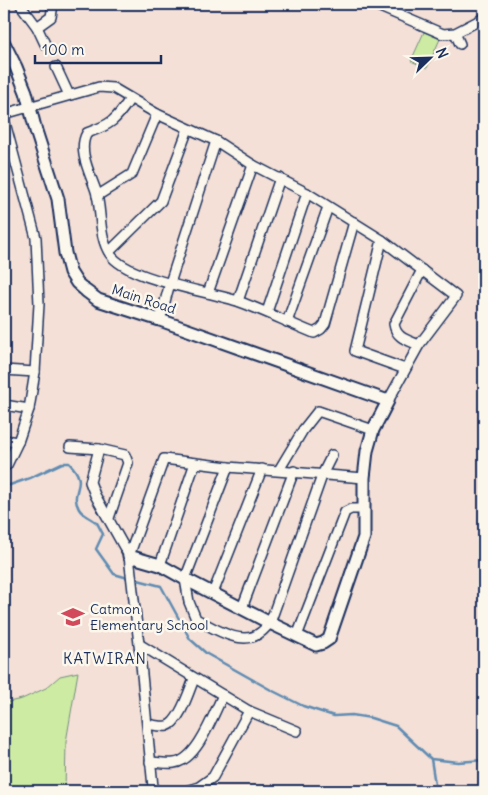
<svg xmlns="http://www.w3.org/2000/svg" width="488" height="795" viewBox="0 0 488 795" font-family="Delius,sans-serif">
	<rect width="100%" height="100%" fill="#f4e0d6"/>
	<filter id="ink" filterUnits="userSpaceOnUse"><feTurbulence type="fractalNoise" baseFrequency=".02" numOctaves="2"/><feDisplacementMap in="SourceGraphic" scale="10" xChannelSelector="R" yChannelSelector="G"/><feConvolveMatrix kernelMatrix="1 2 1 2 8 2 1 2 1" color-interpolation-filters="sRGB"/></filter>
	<g filter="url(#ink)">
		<g fill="#cdeba2" stroke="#748d80">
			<polygon points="424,32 440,39 427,68 411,61"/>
			<polygon points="78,672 66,742 65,791 4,791 4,703 22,699 46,688 60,676"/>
		</g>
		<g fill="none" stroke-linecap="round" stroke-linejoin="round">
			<g stroke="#5e8bb3" stroke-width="2.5">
				<path d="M4,487L30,478L62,463H69C91,485 68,490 79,509C83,516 92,518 97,523C99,526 101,531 103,534L96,549L114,574L128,578"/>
				<polyline points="134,579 161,586 190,639 207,654 271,690 303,706 334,716 352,715 371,718 396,726 431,759 458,762 484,760"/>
				<polyline points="431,759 436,791"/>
			</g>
			<defs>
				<g id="minor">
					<polyline points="20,4 37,27 45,44"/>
					<polyline points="373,4 443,34 455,33 484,18"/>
					<polyline points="37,27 51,17 53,4"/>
					<polyline points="455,33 460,44"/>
					<polyline points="56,67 69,95"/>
					<path d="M130,99C115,121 112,124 87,133C77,150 90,173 96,191C102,210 98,236 110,254C127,280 209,291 240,302C265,311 289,323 314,333L321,329L325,324L354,222"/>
					<polyline points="4,114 99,87 113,88 157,114 216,141 253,165 307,193 382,240 456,296 419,345 388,401"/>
					<polyline points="4,119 36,238 39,304 35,372 29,409 18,442 7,465"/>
					<polyline points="97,196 132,174 157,114"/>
					<polyline points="382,240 355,351 405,369"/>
					<polyline points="109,252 161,201 188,129"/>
					<polyline points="208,293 253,165"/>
					<polyline points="238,301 280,178"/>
					<polyline points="267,312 307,193"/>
					<polyline points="160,320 170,283 216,141"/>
					<polyline points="287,322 328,207"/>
					<path d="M419,345C407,340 396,338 394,324L422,270"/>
					<polyline points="4,370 35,372"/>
					<polyline points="4,405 29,409"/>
					<polyline points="4,440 18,442"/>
					<polyline points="70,447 99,449 125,455 128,463 109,518"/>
					<polyline points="99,449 90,482 95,495 129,556 139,644 153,787 156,791"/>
					<path d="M228,467L185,579L189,602L196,619C214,628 243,648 261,632C264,630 267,626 270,623L323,473L332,455"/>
					<polyline points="279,470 303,430 318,411 373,430"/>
					<polyline points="129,556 164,459 228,467 364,478"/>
					<polyline points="160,565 195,463"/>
					<polyline points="213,593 262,469"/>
					<polyline points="242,608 294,471"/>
					<polyline points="297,636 345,512 351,509 364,509"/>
					<polyline points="139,644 249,711 297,731"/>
					<path d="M147,724C153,725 162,727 167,726C180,722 189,691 194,679"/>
					<path d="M150,762C158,762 167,764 174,763C197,761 214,713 223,695"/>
					<polyline points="186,791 199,787 213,777 249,711"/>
				</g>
				<polyline id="tertiary" points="4,43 16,67 26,92 36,131 58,199 65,253 70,272 77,283 86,291 98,300 160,320 388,401 373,430 367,451 364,478 364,537 329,639 323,643 316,645 270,623 185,579 160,565 129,556"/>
			</defs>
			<use href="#minor" stroke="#1b2f5e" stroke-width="12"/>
			<use href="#tertiary" stroke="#1b2f5e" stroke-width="15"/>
			<use href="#minor" stroke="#fbf7ec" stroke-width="9"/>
			<use href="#tertiary" stroke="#fbf7ec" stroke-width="11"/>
		</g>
	</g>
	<defs>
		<symbol id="school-bare" viewBox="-9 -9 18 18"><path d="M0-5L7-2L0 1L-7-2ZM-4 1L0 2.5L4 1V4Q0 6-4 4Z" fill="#d1495b" stroke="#fbf7ec" stroke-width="2.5" paint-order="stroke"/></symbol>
	</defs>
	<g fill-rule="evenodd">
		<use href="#school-bare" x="57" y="601" width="32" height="32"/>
	</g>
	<g text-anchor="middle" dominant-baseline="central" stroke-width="5" stroke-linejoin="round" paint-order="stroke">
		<g font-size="14" fill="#1b2f5e" stroke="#fbf7ec">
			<text transform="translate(144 299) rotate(18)">Main Road</text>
		</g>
		<g font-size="14" fill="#1b2f5e" stroke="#fbf7ec" text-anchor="start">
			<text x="90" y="609">Catmon<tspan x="90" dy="16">Elementary School</tspan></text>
		</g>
		<g font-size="15" letter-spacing="1" fill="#1b2f5e" stroke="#fbf7ec">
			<text x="105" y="658">KATWIRAN</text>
		</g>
	</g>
	<rect width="488" height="795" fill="none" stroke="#fbf7ec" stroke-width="20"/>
	<rect x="10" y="10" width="468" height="775" fill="none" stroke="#1b2f5e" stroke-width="2" filter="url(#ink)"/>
	<g transform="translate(430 58) rotate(67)" stroke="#fbf7ec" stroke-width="4" paint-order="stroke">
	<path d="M0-4L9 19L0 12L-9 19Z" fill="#1b2f5e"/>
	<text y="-8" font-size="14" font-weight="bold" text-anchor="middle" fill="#1b2f5e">N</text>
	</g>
	<path d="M35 55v8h126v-8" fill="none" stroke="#1b2f5e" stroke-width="2.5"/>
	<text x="42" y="55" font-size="15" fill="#1b2f5e" stroke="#fbf7ec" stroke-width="4" paint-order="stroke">100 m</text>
</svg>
